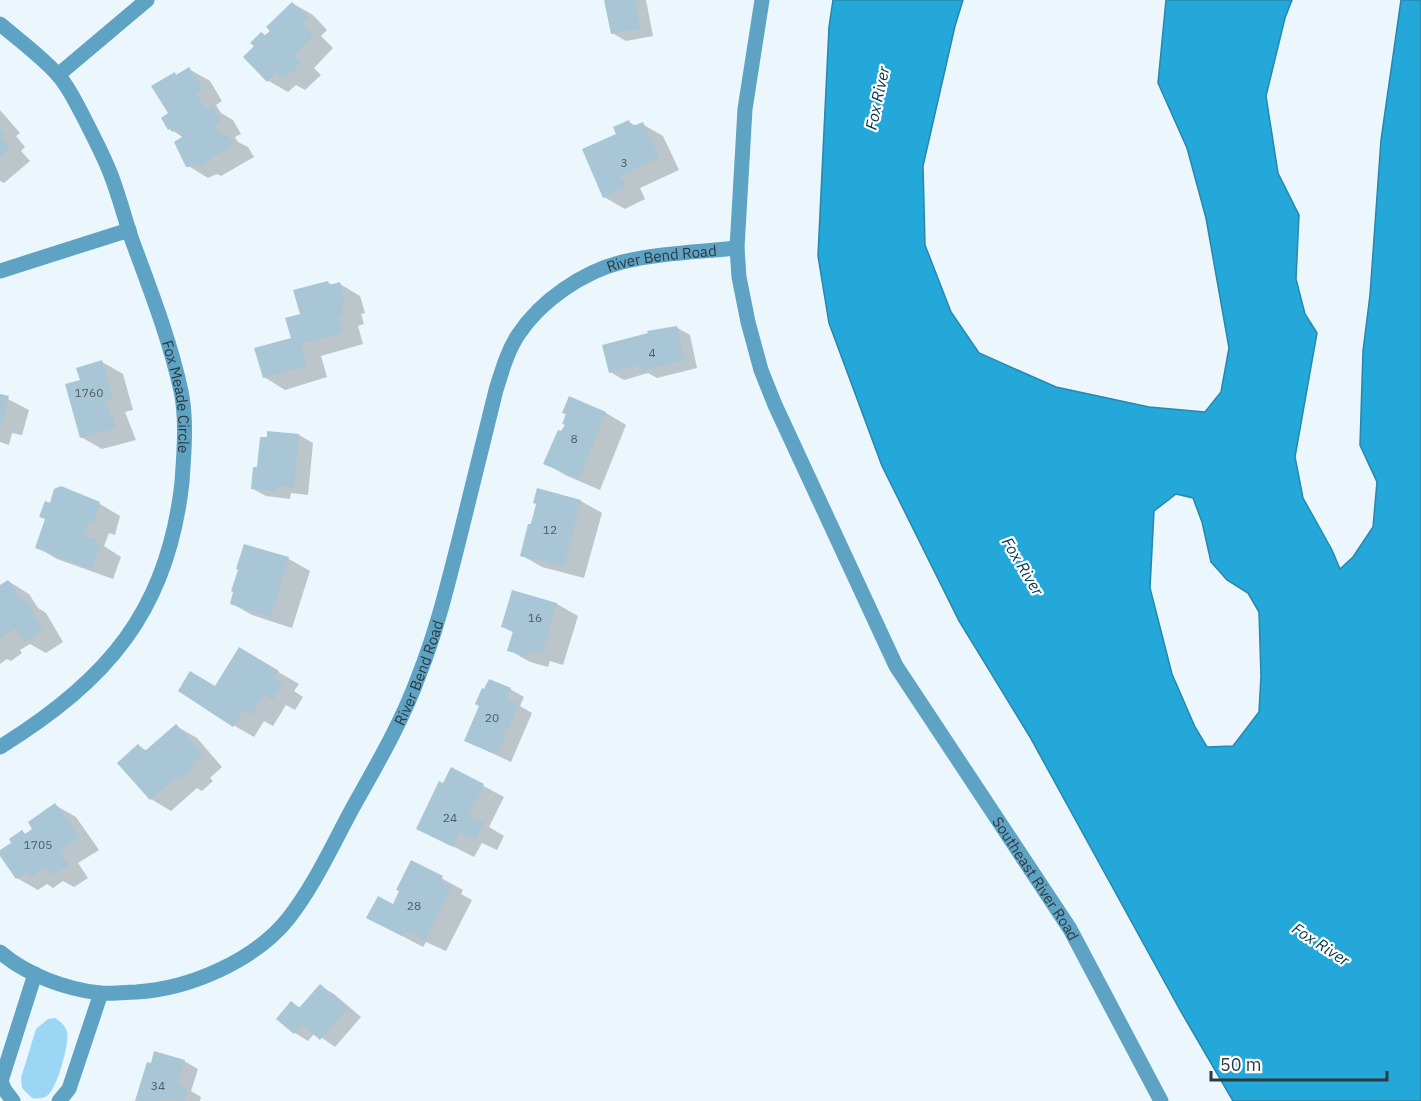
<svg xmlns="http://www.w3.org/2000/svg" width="1421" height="1101" viewBox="0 0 1421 1101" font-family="'IBM Plex Sans',sans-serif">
	<rect width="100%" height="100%" fill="#ebf7fd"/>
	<path fill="#9bd7f5" d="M55,1018C61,1022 65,1025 67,1032C70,1042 57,1087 49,1094C44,1099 38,1099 32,1098L22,1088L21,1078L36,1029L48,1019Z"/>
	<path fill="#24a8da" stroke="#2787ac" stroke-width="1.5" fill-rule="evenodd" d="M833,0H963L955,26L923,166L925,245L951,312L979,353L1056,387L1149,407L1205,412L1221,392L1229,348L1206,218L1187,148L1158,83L1166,0H1292L1285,18L1266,96L1278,173L1299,215L1296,279L1305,314L1317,333L1295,457L1303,498L1332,550L1340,569L1353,557L1373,527L1377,482L1360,445L1363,351L1370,295L1381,140L1401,0H1421V1101H1233L1180,1010L1030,737L959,621L882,466L829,323L818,256L829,27ZM1176,494L1193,498L1202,522L1211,562L1227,580L1248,593L1259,612L1261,676L1259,712L1233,746L1207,747L1195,727L1172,674L1150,588L1154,511Z"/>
	<g fill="#0003">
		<polygon points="606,0 646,0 653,36 626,41 612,33"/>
		<polygon points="292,3 313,15 327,30 321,36 333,48 314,68 321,75 305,90 296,85 288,92 267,80 266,36"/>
		<polygon points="189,69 210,81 222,101 216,105 221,113 233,120 241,134 235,137 238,142 248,147 254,157 221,176 217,174 208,178 187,165 184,138 170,129 163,118 170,114 175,74 177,76"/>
		<polygon points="0,110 20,133 16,136 25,147 21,151 30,161 4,183 0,181"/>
		<polygon points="629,122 636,126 642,124 663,136 679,170 640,188 645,199 625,209 604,197 618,134"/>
		<polygon points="327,282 334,286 340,284 360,296 365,313 361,314 364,324 358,326 363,344 321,356 327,377 285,390 264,377 293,339 301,315"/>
		<polygon points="676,327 690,335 697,368 657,378 648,373 624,380 610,372"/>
		<polygon points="102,362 123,374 133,410 125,412 136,440 102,449 81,437 82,381"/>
		<polygon points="0,395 29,410 22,435 12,433 9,445 0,442"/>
		<polygon points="570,398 606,413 626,425 600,490 565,475 545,463 566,425"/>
		<polygon points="299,435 313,443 308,495 291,493 290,499 266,496 253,489"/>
		<polygon points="61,488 100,504 120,516 115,535 109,533 104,546 121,557 113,579 57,559 37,547 51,505"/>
		<polygon points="538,490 581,501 602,513 584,578 542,567 521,555 537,504"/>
		<polygon points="245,545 289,559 310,571 292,628 252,615 231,603"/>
		<polygon points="8,581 29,594 38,608 46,613 63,642 46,653 30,644 20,650 22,653 11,661 7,659 0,664 0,587"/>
		<polygon points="513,592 557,604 578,616 563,665 550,661 548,667 530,662 509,650 514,633 502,626"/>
		<polygon points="239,649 299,684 294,691 303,697 295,710 286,705 273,726 264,721 254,737 233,725 216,688"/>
		<polygon points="510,689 524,697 520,706 532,713 511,762 466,741"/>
		<polygon points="176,726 197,738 222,767 210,778 213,781 202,791 197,788 171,811 151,799 139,746 147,751"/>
		<polygon points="452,769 504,797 489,827 504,836 497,850 482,843 474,857 417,828"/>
		<polygon points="55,805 76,817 99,850 78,863 88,878 74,887 63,881 53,888 47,884 38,890 17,878 0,852 13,843 22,832 26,834 34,829"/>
		<polygon points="412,862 463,890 461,894 472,900 446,951 426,942 423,947 389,929"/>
		<polygon points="320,986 334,994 361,1017 335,1047 315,1033 308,1041 295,1033 292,1003 301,1008"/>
		<polygon points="184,1061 198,1069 191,1091 201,1097 200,1101 137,1101"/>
	</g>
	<g fill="#a8c6d5">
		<polygon points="604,0 635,0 640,28 611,34"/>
		<polygon points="292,2 308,18 302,23 313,36 294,55 301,63 283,80 276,72 267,82 243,57 254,46 250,43 261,32 265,35 270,31 266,27"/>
		<polygon points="189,67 203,89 196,93 206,110 212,106 221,122 215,125 222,137 227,134 234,145 199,166 197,162 189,167 186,167 174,142 182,137 177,129 172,132 170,129 168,130 161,118 168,113 151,86 175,72 176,75"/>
		<polygon points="629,120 631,127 643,122 659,158 620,176 626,187 603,198 582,149 616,134 613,127"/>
		<polygon points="0,128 5,135 2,138 10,148 0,157"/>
		<polygon points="328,281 329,285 340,282 345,301 341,303 344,313 338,315 343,332 301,344 307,366 263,378 254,348 291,338 285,318 300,314 293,290"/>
		<polygon points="677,326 684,360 642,371 640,365 609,373 602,345 648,333 647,331"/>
		<polygon points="102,360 113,398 105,400 116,428 80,438 65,384 80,380 76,368"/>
		<polygon points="0,394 9,396 1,427 0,427"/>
		<polygon points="569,396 606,412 579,479 543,464 558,430 561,431 565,425 562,424 566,414 562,413"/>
		<polygon points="267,431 299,434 294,488 277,486 277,492 251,489 253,467 257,467 260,437 267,437"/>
		<polygon points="61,486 100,502 94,524 88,522 83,535 96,540 96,542 101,544 92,569 35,548 45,519 39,517 45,501 50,503 54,489"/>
		<polygon points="537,488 581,500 564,567 520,556 528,524 531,524 536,504 533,503"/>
		<polygon points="244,544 289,557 271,617 230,604 233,592 231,591 238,570 236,569"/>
		<polygon points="8,580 22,601 25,599 43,630 24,642 15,628 0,638 0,585"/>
		<polygon points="512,590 557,603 542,654 529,650 527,656 507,651 513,631 501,627"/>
		<polygon points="239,647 279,671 274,678 283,684 273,700 264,694 252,716 243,710 233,727 178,691 190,671 215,686"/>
		<polygon points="489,679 511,688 506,698 519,703 497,755 464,741 479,706 475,704 482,688 484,689"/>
		<polygon points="176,724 203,755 190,765 193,768 180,780 177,776 150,800 117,763 138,744 145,751"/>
		<polygon points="451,767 484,784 469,815 484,823 475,840 460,832 453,847 416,829 439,781 443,783"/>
		<polygon points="55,803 79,837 59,851 69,865 52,876 46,867 31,877 27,872 16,879 0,856 0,850 11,843 9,839 22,830 25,834 32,829 28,822"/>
		<polygon points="411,860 443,876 441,881 452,887 425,941 405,931 402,936 366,918 378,896 393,904 399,891 396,890"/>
		<polygon points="320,984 348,1008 320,1040 302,1024 294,1034 276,1019 291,1001 299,1008"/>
		<polygon points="154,1051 185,1060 177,1084 188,1087 184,1101 160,1099 160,1101 135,1101 147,1062 151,1063"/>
	</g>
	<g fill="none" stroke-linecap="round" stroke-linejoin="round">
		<g stroke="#5ea3c4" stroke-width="15">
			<path id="s1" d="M762,0L745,109L737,248L739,277L748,322L761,370L775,405L896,666L1070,929L1161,1101"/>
			<path id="s2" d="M0,24C18,39 43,58 58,75C68,86 75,101 82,114C92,134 103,154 111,175C119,196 125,219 132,240C150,289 170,340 181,391C187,420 184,453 182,482C168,611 107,681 0,747"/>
			<polyline points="58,75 147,0"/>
			<polyline points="0,271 129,230"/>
			<path id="s3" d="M0,952C27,975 65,989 100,993C111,994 124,992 136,992C189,989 254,961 288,919C314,886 332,846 352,809C376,766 402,722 419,675C437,630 448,583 460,536C472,487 484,439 496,390C502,371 507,352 518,335C541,300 583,272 622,262C659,253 699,252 737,248"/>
			<polyline points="13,1101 4,1089 1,1081 35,974"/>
			<polyline points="59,1101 69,1089 101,993"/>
		</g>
	</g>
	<g text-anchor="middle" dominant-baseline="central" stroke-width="4.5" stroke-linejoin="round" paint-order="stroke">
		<g font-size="12" fill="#4c5c64">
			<text x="624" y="162">3</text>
			<text x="652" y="352">4</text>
			<text x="89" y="392">1760</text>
			<text x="574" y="438">8</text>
			<text x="550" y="529">12</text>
			<text x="535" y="617">16</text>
			<text x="492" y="717">20</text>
			<text x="450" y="817">24</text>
			<text x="38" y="844">1705</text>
			<text x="414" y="905">28</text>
			<text x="158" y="1085">34</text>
		</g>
		<g font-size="15" fill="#2d393f" stroke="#fff">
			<text stroke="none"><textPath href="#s3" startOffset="1120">River Bend Road</textPath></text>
			<text stroke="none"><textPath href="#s2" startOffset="423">Fox Meade Circle</textPath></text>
			<text stroke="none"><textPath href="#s3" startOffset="598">River Bend Road</textPath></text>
			<text stroke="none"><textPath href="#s1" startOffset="954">Southeast River Road</textPath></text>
		</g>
		<g font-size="16" font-style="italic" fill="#00374b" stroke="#fff">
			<text transform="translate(877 98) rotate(-78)">Fox River</text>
			<text transform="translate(1023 566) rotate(59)">Fox River</text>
			<text transform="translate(1321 944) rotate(33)">Fox River</text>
		</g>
	</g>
	<path d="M1211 1071v9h176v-9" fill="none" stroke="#2d393f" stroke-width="3"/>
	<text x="1220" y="1071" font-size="18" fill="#2d393f" stroke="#ffffff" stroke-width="4.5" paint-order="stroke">50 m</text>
</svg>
